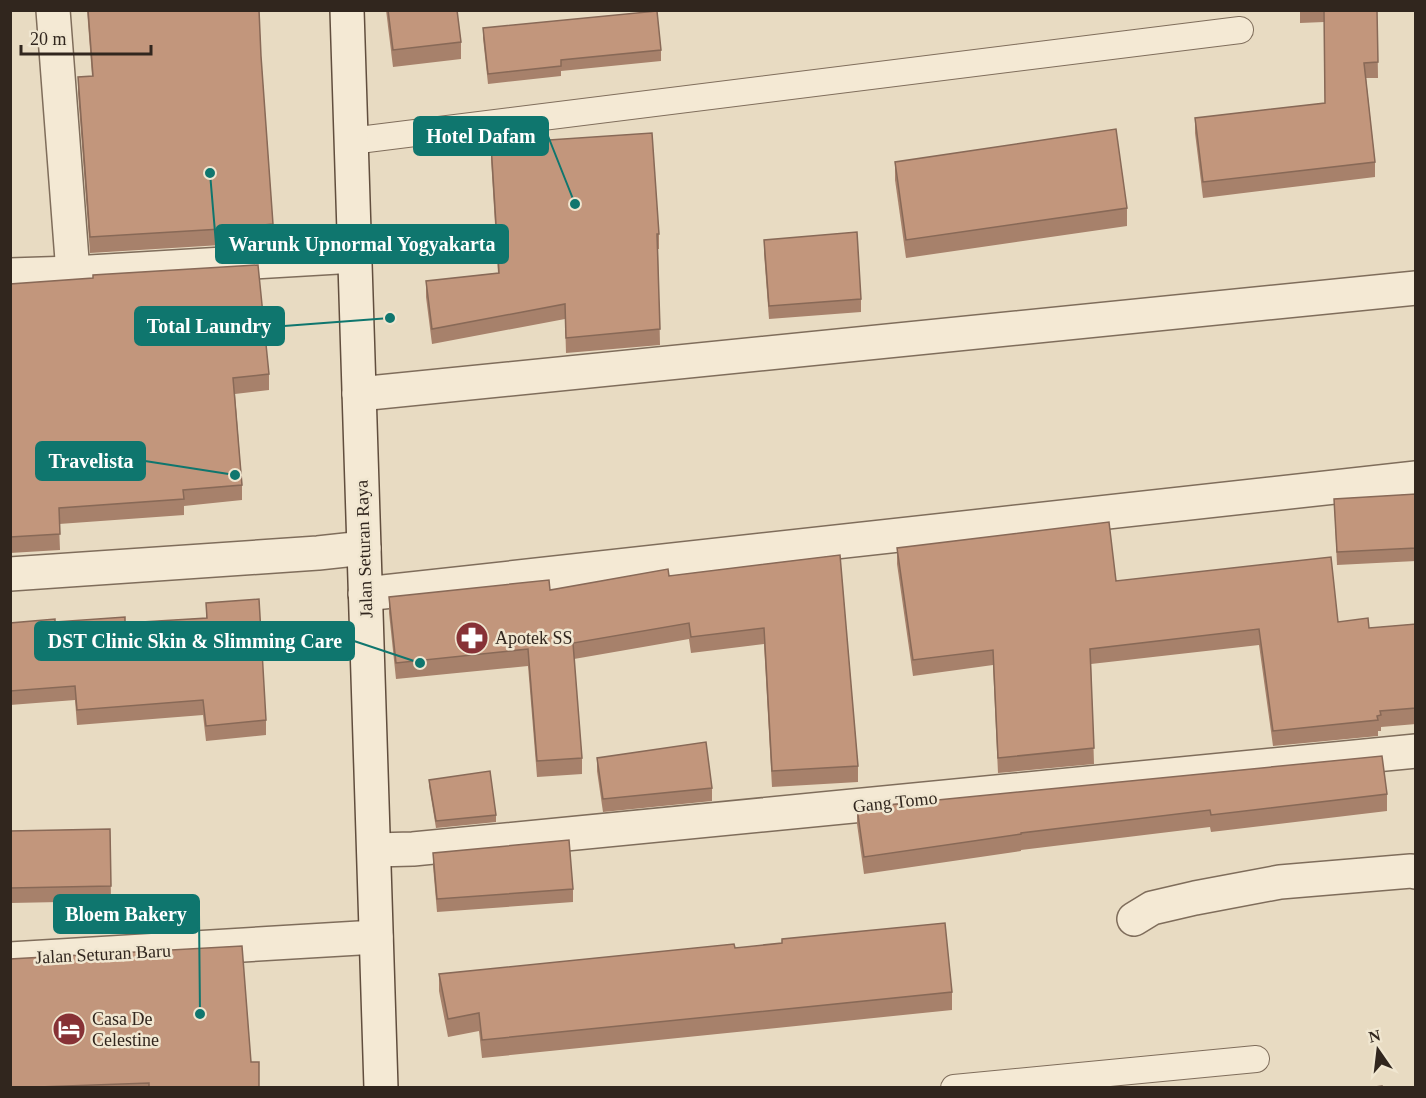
<svg xmlns="http://www.w3.org/2000/svg" width="1426" height="1098" viewBox="0 0 1426 1098" font-family="'Times New Roman',serif">
	<rect width="100%" height="100%" fill="#e8dbc2"/>
	<g fill="none" stroke-linecap="round" stroke-linejoin="round">
		<defs>
			<g id="lane">
				<polyline points="351,141 1240,30"/>
				<polyline points="954,1088 1256,1059"/>
			</g>
			<g id="street">
				<polyline points="53,10 73,273"/>
				<polyline points="10,275 73,273 355,256"/>
				<polyline points="359,394 1416,288"/>
				<polyline points="10,574 318,553 364,548"/>
				<polyline points="365,594 1416,478"/>
				<polyline points="374,850 413,849 1416,751"/>
				<polyline points="1134,919 1152,908 1195,898 1280,882 1411,871 1416,872"/>
				<polyline points="10,959 376,937"/>
			</g>
			<polyline id="secondary" points="347,10 381,1088"/>
		</defs>
		<use href="#lane" stroke="#7f6d5b" stroke-width="28"/>
		<use href="#street" stroke="#7f6d5b" stroke-width="36"/>
		<use href="#secondary" stroke="#614e3e" stroke-width="36"/>
		<use href="#lane" stroke="#f4e9d4" stroke-width="26"/>
		<use href="#street" stroke="#f4e9d4" stroke-width="33"/>
		<use href="#secondary" stroke="#f4e9d4" stroke-width="33"/>
	</g>
	<g fill="#a7816b">
		<polygon points="87,10 259,10 261,56 273,224 273,240 254,242 254,243 90,253 78,93 78,77 92,76"/>
		<polygon points="386,10 457,10 461,42 461,59 393,67"/>
		<polygon points="1300,10 1377,10 1378,78 1366,78 1375,162 1375,177 1203,198 1195,133 1195,118 1325,103 1324,22 1300,23"/>
		<polygon points="483,28 661,50 661,61 561,71 561,76 488,84 483,38"/>
		<polygon points="491,144 659,234 659,249 658,249 660,345 566,353 565,319 432,344 426,297 426,281 498,273 491,159"/>
		<polygon points="895,162 1127,208 1127,226 906,258 895,180"/>
		<polygon points="764,240 861,299 861,312 769,319 764,253"/>
		<polygon points="10,284 269,374 269,390 235,394 242,485 242,500 184,506 184,515 59,524 60,550 10,553"/>
		<polygon points="1416,494 1416,561 1337,565 1334,499"/>
		<polygon points="897,548 1116,581 1369,628 1416,624 1416,724 1381,727 1381,731 1378,731 1378,736 1273,746 1259,645 1091,664 1094,764 998,773 993,665 913,676 897,564"/>
		<polygon points="840,555 858,766 858,782 772,787 764,644 691,653 689,639 574,659 582,758 582,774 537,777 528,666 396,679 389,613 389,597 550,590 669,576"/>
		<polygon points="206,603 266,720 266,735 206,741 203,715 77,725 75,700 10,705 10,623 55,622 125,623 206,618"/>
		<polygon points="597,758 712,788 712,801 603,812 597,771"/>
		<polygon points="429,780 496,815 496,822 436,828 429,786"/>
		<polygon points="1387,794 1387,811 1211,832 1210,827 1021,850 1021,851 864,874 857,824 857,808"/>
		<polygon points="110,829 111,901 10,903 10,831"/>
		<polygon points="433,853 573,889 573,902 437,912 433,866"/>
		<polygon points="735,948 952,992 952,1010 482,1058 479,1031 448,1037 439,991 439,974"/>
		<polygon points="251,1062 259,1088 10,1088"/>
	</g>
	<g fill="#c2967c" stroke="#886957" stroke-width="1.5">
		<polygon points="88,10 259,10 261,56 273,224 254,226 254,227 90,237 78,77 93,76"/>
		<polygon points="388,10 457,10 461,42 393,50"/>
		<polygon points="1324,10 1377,10 1378,62 1364,63 1375,162 1203,182 1195,118 1325,103"/>
		<polygon points="657,11 661,50 561,60 561,66 488,74 483,28"/>
		<polygon points="1116,129 1127,208 906,240 895,162"/>
		<polygon points="652,133 659,234 657,234 660,329 566,338 565,304 432,329 426,281 499,273 491,144"/>
		<polygon points="857,232 861,299 769,306 764,240"/>
		<polygon points="258,265 269,374 233,378 242,485 183,490 184,499 59,508 60,534 10,537 10,284 93,278 93,275"/>
		<polygon points="1416,494 1416,548 1337,552 1334,499"/>
		<polygon points="1109,522 1116,581 1331,557 1338,622 1368,618 1369,628 1416,624 1416,708 1380,711 1381,715 1377,716 1378,720 1273,731 1259,629 1090,649 1094,748 998,758 993,650 913,660 897,548"/>
		<polygon points="840,555 858,766 772,771 764,628 691,637 689,623 573,643 582,758 537,761 528,649 396,663 389,597 549,580 550,590 668,569 669,576"/>
		<polygon points="259,599 266,720 206,726 203,700 77,710 75,686 10,691 10,623 55,619 55,622 125,617 125,623 207,618 206,603"/>
		<polygon points="706,742 712,788 603,799 597,758"/>
		<polygon points="1382,756 1387,794 1211,815 1210,810 1021,833 1021,834 864,857 857,808"/>
		<polygon points="490,771 496,815 436,821 429,780"/>
		<polygon points="110,829 111,886 10,888 10,831"/>
		<polygon points="569,840 573,889 437,899 433,853"/>
		<polygon points="945,923 952,992 482,1040 479,1013 448,1019 439,974 734,944 735,948 782,943 782,939"/>
		<polygon points="242,946 251,1062 259,1062 259,1088 149,1088 149,1083 10,1088 10,959"/>
		<polygon points="1382,1086 1382,1088 1367,1088"/>
	</g>
	<defs>
		<symbol id="pharmacy-disc" viewBox="-11 -11 22 22"><circle r="9.5" fill="#873236" stroke="#f0e6d0"/><path d="M-2-6h4v4h4v4h-4v4h-4v-4h-4v-4h4Z" fill="#fff"/></symbol>
		<symbol id="hotel-disc" viewBox="-11 -11 22 22"><circle r="9.5" fill="#873236" stroke="#f0e6d0"/><path d="M-6-4.5h1.5V1H6V5H4.5V3h-9V5H-6ZM-4 0a1.8 1.8 0 1 1 3.6 0ZM.5 0V-2.5h3Q6-2.5 6 0Z" fill="#fff"/></symbol>
	</defs>
	<g fill-rule="evenodd">
		<use href="#pharmacy-disc" x="453" y="619" width="38" height="38"/>
		<use href="#hotel-disc" x="50" y="1010" width="38" height="38"/>
	</g>
	<g text-anchor="middle" dominant-baseline="central" stroke-width="5" stroke-linejoin="round" paint-order="stroke">
		<g font-size="18" fill="#31261e" stroke="#f0e6d0">
			<text transform="translate(364 549) rotate(-92)">Jalan Seturan Raya</text>
			<text transform="translate(895 802) rotate(-6)">Gang Tomo</text>
			<text transform="translate(103 954) rotate(-3)">Jalan Seturan Baru</text>
		</g>
		<g font-size="18" fill="#31261e" stroke="#f0e6d0" text-anchor="start">
			<text x="495" y="638">Apotek SS</text>
			<text x="92" y="1019">Casa De<tspan x="92" dy="21">Celestine</tspan></text>
		</g>
	</g>
	<path fill="none" stroke="#0f766e" stroke-width="2" d="M575 204L548 136M210 173L216 244M390 318L284 326M235 475L145 461M420 663L354 641M200 1014L199 914"/>
	<g fill="#0f766e" stroke="#f0e6d0" stroke-width="2">
		<circle cx="575" cy="204" r="6"/>
		<circle cx="210" cy="173" r="6"/>
		<circle cx="390" cy="318" r="6"/>
		<circle cx="235" cy="475" r="6"/>
		<circle cx="420" cy="663" r="6"/>
		<circle cx="200" cy="1014" r="6"/>
	</g>
	<g fill="#0f766e" stroke="#0f766e" stroke-width="2">
		<rect x="414" y="117" width="134" height="38" rx="6"/>
		<rect x="216" y="225" width="292" height="38" rx="6"/>
		<rect x="135" y="307" width="149" height="38" rx="6"/>
		<rect x="36" y="442" width="109" height="38" rx="6"/>
		<rect x="35" y="622" width="319" height="38" rx="6"/>
		<rect x="54" y="895" width="145" height="38" rx="6"/>
	</g>
	<g font-size="20" text-anchor="middle" font-weight="bold" fill="#fff">
		<text x="481" y="143">Hotel Dafam</text>
		<text x="362" y="251">Warunk Upnormal Yogyakarta</text>
		<text x="209" y="333">Total Laundry</text>
		<text x="91" y="468">Travelista</text>
		<text x="195" y="648">DST Clinic Skin &amp; Slimming Care</text>
		<text x="126" y="921">Bloem Bakery</text>
	</g>
	<rect width="1426" height="1098" fill="none" stroke="#31261e" stroke-width="24"/>
	<g transform="translate(1378 1050) rotate(346)" stroke="#f0e6d0" stroke-width="4.5" paint-order="stroke">
	<path d="M0-4.5L10 22L0 15L-10 22Z" fill="#31261e"/>
	<text y="-9" font-size="16" font-weight="bold" text-anchor="middle" fill="#31261e">N</text>
	</g>
	<path d="M21 45v9h130v-9" fill="none" stroke="#31261e" stroke-width="3"/>
	<text x="30" y="45" font-size="18" fill="#31261e" stroke="#f0e6d0" stroke-width="4.5" paint-order="stroke">20 m</text>
</svg>
